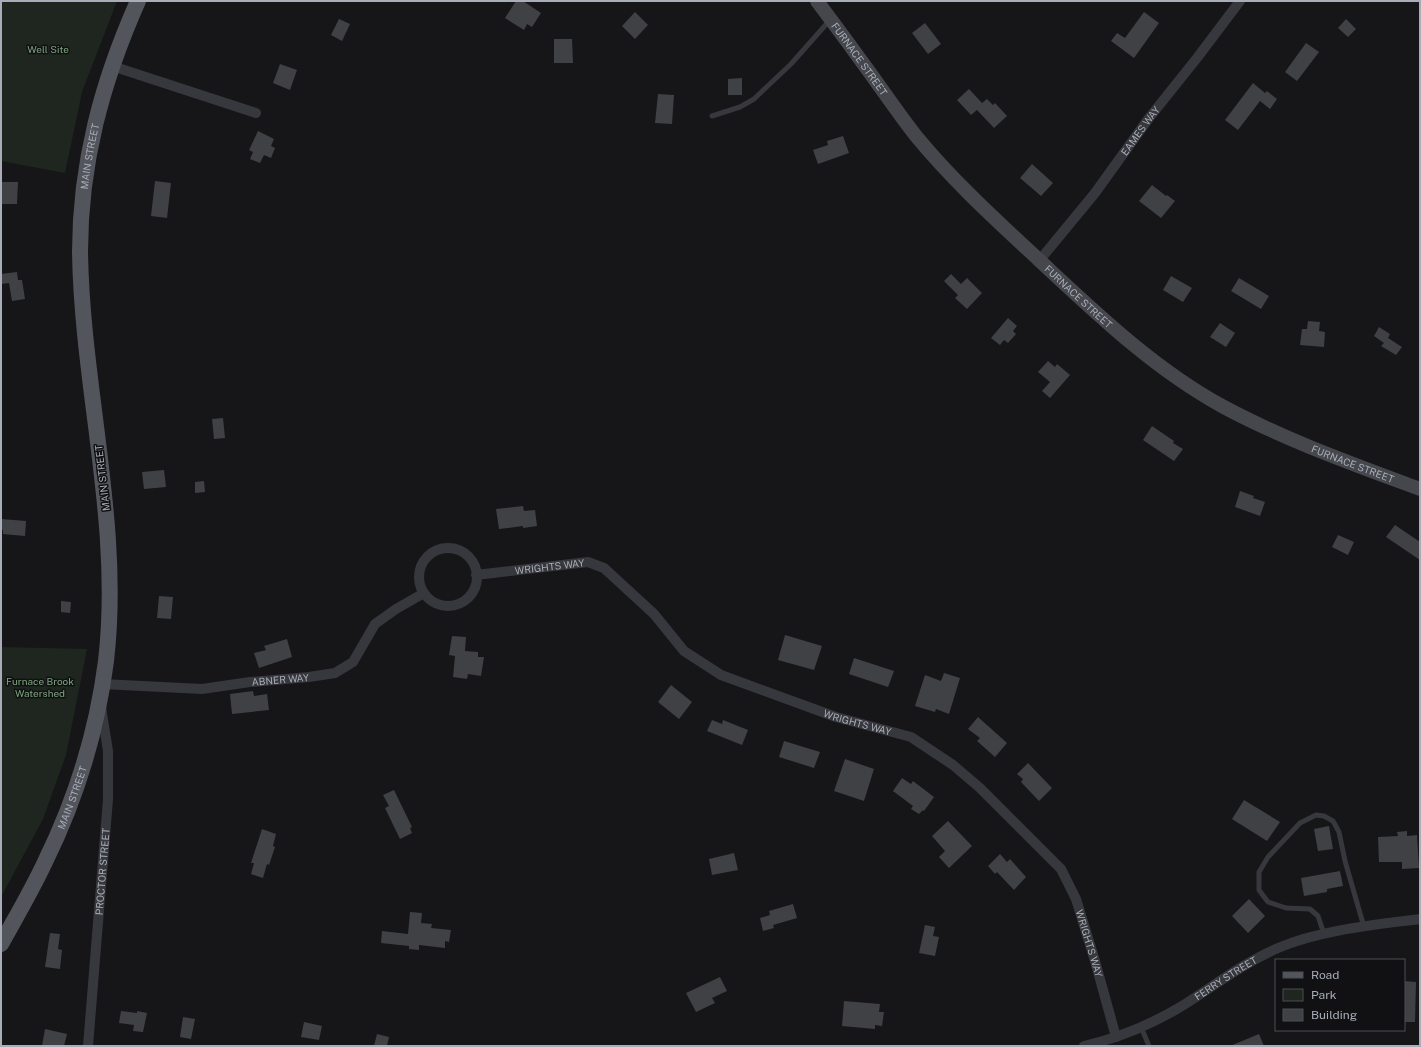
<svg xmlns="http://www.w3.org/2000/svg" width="1421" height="1047" viewBox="0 0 1421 1047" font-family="'Public Sans',sans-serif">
	<rect width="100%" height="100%" fill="#161618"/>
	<g fill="#1e261f">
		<polygon points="1,1 117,1 82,92 65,173 1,161"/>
		<polygon points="1,647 87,649 66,755 43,819 1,897"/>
	</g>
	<g fill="#404145">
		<polygon points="516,1 523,1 541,13 532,27 527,24 524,30 505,18"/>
		<polygon points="635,12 648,25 635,39 622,26"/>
		<polygon points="1144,12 1159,23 1134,58 1111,41 1117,33 1125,38"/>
		<polygon points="339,19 350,24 342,41 331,35"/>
		<polygon points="1346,19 1356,29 1348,37 1338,28"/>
		<polygon points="925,23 941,44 928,54 912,33"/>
		<polygon points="554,39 572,39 573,63 554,63"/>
		<polygon points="1306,43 1319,52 1297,81 1285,72"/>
		<polygon points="280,64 297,70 290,90 273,83"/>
		<polygon points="742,78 742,95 728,95 728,79"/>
		<polygon points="1253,83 1265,93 1267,91 1277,99 1270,109 1260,101 1238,130 1225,120"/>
		<polygon points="969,89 982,103 987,99 993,105 995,103 1007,116 994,128 977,110 971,115 957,100"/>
		<polygon points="658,94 674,95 672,124 655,123"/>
		<polygon points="258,131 274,139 271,146 275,148 271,158 264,155 260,163 250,159 253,152 249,150"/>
		<polygon points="843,136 849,153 818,164 813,150 828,145 827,141"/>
		<polygon points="1032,164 1053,183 1041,196 1020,178"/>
		<polygon points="155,181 171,183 167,218 151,216"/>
		<polygon points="1,182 18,182 17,204 1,204"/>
		<polygon points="1152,185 1166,196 1167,195 1175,201 1161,218 1139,201"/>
		<polygon points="17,272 18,280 22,280 25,299 12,301 9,283 1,284 1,274"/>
		<polygon points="951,274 961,284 967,278 982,293 967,309 955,298 958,295 944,281"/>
		<polygon points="1171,276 1192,288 1183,302 1163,290"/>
		<polygon points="1239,278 1269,296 1261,309 1231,291"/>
		<polygon points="1008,318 1017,326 1013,331 1016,334 1008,343 1004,340 1000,345 991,338"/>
		<polygon points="1308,321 1320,322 1319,331 1325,332 1324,347 1300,345 1302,329 1307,329"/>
		<polygon points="1220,323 1235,333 1226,347 1210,337"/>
		<polygon points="1379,327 1390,334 1388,338 1402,347 1396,355 1381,346 1384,343 1374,336"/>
		<polygon points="1048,361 1055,367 1057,364 1070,375 1050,398 1042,391 1050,382 1038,372"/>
		<polygon points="223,418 225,438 214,439 212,419"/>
		<polygon points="1152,426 1174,441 1173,443 1183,449 1174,461 1143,440"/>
		<polygon points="164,470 166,487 144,489 142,472"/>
		<polygon points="204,481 205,492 195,493 195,482"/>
		<polygon points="1240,491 1254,496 1253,498 1265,502 1260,516 1235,507"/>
		<polygon points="523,506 524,511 535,510 537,526 523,528 523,526 499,529 496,509"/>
		<polygon points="1,519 26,521 25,536 3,534 3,530 1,530"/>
		<polygon points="1395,525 1420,542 1420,560 1386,537"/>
		<polygon points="1338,535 1354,542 1348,555 1332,547"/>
		<polygon points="159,596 173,597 171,619 157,618"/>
		<polygon points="61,601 71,602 70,613 61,612"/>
		<polygon points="785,635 822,646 814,670 778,660"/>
		<polygon points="452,636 466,637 465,651 478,652 478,657 484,657 481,676 468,674 467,679 453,677 455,656 449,655"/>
		<polygon points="287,639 292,657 259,668 254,653 266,650 264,646"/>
		<polygon points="854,658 894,671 888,687 849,674"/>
		<polygon points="944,673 960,678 949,714 936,709 935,712 915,706 925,675 941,681"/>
		<polygon points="671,685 692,702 679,719 658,702"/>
		<polygon points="253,691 254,696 267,694 269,710 232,714 230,694"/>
		<polygon points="978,717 1007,743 995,757 977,741 980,738 968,729"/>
		<polygon points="712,720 722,724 723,720 748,730 742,745 707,731"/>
		<polygon points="784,741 820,752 814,768 779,757"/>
		<polygon points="845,759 874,769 864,801 834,791"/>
		<polygon points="1028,763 1052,788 1039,801 1021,782 1023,779 1017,774"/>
		<polygon points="902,778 911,784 913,781 934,797 924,811 923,810 919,814 911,809 913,806 893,791"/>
		<polygon points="394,790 412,827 410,828 412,833 400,839 385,808 389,806 383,795"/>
		<polygon points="1244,800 1280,822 1267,841 1232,819"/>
		<polygon points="948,821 972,846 949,868 939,857 945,851 932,836"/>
		<polygon points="1329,826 1333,849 1318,851 1314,829"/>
		<polygon points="262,829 276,834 273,846 275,847 269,865 267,864 263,878 251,874 254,863 251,863"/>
		<polygon points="1407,831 1407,836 1417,835 1419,868 1402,869 1402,862 1379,862 1378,837 1398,836 1397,832"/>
		<polygon points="734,853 738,870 712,875 709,859"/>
		<polygon points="1000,854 1007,862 1010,859 1026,877 1014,890 997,872 995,874 988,866"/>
		<polygon points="1340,871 1343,886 1327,889 1327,892 1304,896 1301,878"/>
		<polygon points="1249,899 1265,916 1248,933 1232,916"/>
		<polygon points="793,904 797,918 773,925 774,928 763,931 760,918 770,915 769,911"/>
		<polygon points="410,912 422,913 421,923 432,924 431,928 451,930 449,942 445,941 445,948 419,945 419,950 409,949 409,946 381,943 382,931 408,934"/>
		<polygon points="925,925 935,927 933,936 939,937 935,956 919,953"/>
		<polygon points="50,933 60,934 58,949 62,950 60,969 45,967"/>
		<polygon points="720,977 727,991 712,998 715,1003 696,1012 686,993"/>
		<polygon points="1404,981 1416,982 1415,1022 1404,1022"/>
		<polygon points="844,1001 880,1004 879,1012 884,1012 882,1026 875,1025 875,1029 842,1026"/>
		<polygon points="121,1011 137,1013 137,1011 147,1013 143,1032 133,1031 134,1025 119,1023"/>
		<polygon points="183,1017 195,1019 191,1039 180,1037"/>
		<polygon points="304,1022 322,1026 319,1040 301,1037"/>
		<polygon points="45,1029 67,1034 64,1046 42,1046"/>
		<polygon points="377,1034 389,1037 387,1046 374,1046"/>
		<polygon points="1259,1034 1264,1046 1230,1046"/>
	</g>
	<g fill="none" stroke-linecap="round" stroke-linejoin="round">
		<g stroke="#37383d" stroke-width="5">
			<polyline points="712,116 740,107 754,99 791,64 830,20"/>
			<polyline points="1324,934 1318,916 1310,909 1286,908 1268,902 1259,890 1259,872 1268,857 1300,823 1316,815 1324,816 1333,821 1339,832 1345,861 1364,927"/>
			<polyline points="1141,1027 1149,1046"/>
		</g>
		<g stroke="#37383d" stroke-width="10">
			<polyline points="112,66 256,113"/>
			<path id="s1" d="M1039,261L1095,193L1149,118L1197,58L1240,1"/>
			<circle cx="448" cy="577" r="29"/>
			<path id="s2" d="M476,575L588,562L604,568L654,614L684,651L721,675L836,717L911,737L953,765L980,788L1061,869L1076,899L1095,961L1116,1037"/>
			<path id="s3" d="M102,684L202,689L250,682L309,677L335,673L353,662L375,624L396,609L424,593"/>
			<path id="s4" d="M88,1046L108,799V751L101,707"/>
			<path id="s5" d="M1084,1046C1119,1038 1152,1024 1182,1006C1214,986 1243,963 1278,948C1320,930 1374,925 1420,919"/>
		</g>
		<path stroke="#45474d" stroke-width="14" id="s6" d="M817,1C832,21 847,41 862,62C880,86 897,112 916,136C953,181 996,220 1039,260C1096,313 1153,368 1222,406C1285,440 1353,464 1420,489"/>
		<path stroke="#53555c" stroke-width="16" id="s7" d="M1,944C16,917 32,890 45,862C76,799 97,731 106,661C122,524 82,388 80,252C80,163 102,82 138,1"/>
	</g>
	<g text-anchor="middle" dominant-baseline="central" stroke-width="3" stroke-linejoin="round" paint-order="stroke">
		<g font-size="10" fill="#7fa381" stroke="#111113">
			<text x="48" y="49">Well Site</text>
			<text x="40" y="681">Furnace Brook<tspan x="40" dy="12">Watershed</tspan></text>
		</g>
		<g font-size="10" fill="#a8adb8" stroke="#111113">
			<text stroke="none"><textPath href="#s6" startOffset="72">FURNACE STREET</textPath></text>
			<text stroke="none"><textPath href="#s1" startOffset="165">EAMES WAY</textPath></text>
			<text stroke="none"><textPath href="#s7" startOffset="811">MAIN STREET</textPath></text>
			<text stroke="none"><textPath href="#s6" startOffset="396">FURNACE STREET</textPath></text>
			<text stroke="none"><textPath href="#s6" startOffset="720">FURNACE STREET</textPath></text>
			<text transform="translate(102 478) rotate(-97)">MAIN STREET</text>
			<text stroke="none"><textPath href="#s2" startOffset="74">WRIGHTS WAY</textPath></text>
			<text stroke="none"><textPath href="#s3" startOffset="179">ABNER WAY</textPath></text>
			<text stroke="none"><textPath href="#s2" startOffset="434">WRIGHTS WAY</textPath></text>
			<text stroke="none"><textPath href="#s7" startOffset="163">MAIN STREET</textPath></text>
			<text stroke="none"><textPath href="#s4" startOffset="175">PROCTOR STREET</textPath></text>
			<text stroke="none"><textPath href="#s2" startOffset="770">WRIGHTS WAY</textPath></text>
			<text stroke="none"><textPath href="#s5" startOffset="158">FERRY STREET</textPath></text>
		</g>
	</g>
	<rect width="1421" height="1047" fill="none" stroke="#a8adb8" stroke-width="4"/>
	<rect x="1275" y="959" width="130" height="72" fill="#111113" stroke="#4d4f55"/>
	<rect x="1283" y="972" width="20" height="6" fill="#53555c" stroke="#4d4f55"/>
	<text x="1311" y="979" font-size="12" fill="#a8adb8">Road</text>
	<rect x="1283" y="989" width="20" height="12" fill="#1e261f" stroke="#4d4f55"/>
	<text x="1311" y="999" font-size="12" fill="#a8adb8">Park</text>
	<rect x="1283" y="1009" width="20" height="12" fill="#404145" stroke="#4d4f55"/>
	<text x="1311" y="1019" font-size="12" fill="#a8adb8">Building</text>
</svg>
